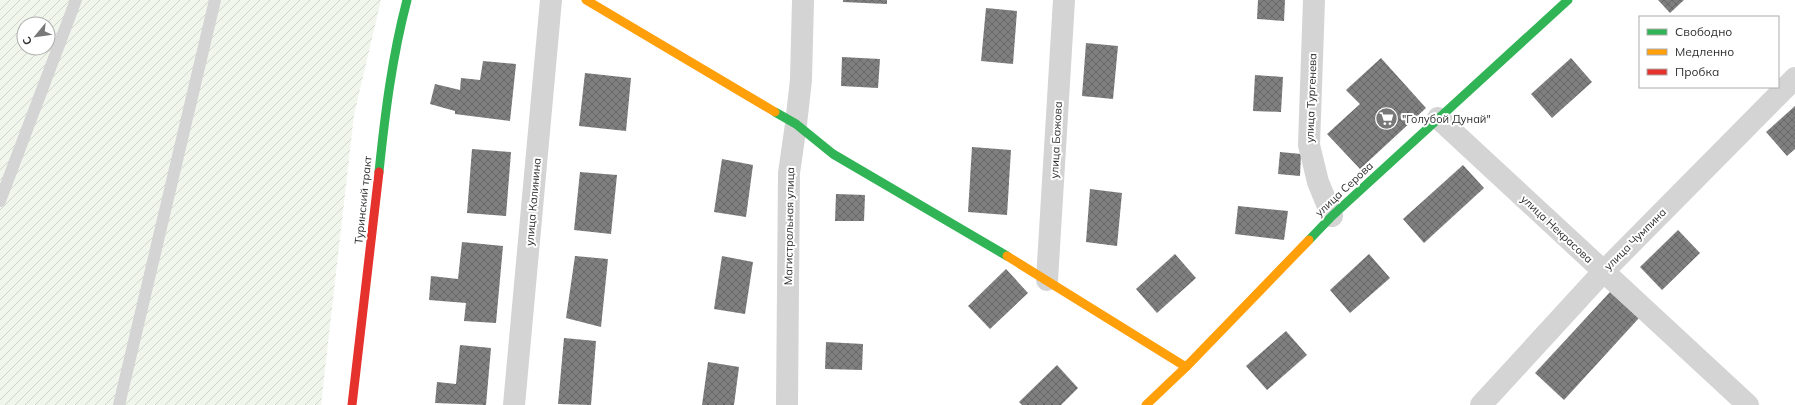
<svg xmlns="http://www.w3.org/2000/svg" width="1795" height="405" viewBox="0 0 1795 405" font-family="Mulish,sans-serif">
	<defs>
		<pattern id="garden-furrows" width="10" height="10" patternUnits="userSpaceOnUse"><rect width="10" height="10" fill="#f1f6ed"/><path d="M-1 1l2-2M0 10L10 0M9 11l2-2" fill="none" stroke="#cfd3cc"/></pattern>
		<pattern id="building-cross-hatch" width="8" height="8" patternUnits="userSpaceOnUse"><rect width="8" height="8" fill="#7f7f7f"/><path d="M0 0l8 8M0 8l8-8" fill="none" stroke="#686868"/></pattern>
	</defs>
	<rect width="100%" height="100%" fill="#fff"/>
	<path fill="url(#garden-furrows)" fill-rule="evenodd" d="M0,0H381L354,115L321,405H0ZM24,24H48V48H24Z"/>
	<g fill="url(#building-cross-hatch)">
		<polygon points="843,0 887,0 887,4 843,2"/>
		<polygon points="1258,0 1285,0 1284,21 1257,19"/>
		<polygon points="1658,0 1684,0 1670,13"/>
		<polygon points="986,8 1017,11 1013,64 981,61"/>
		<polygon points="1086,43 1118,46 1113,99 1082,96"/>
		<polygon points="842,57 880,59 878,88 841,86"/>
		<polygon points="1381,58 1426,108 1360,169 1327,134 1360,104 1346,90"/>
		<polygon points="1571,58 1592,82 1552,118 1531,94"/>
		<polygon points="483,61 516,64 510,121 455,114 455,111 430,104 435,84 460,90 461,78 480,80"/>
		<polygon points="585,73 631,78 626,131 579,126"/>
		<polygon points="1255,75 1283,77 1281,112 1253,111"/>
		<polygon points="1795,106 1795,149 1787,156 1766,132"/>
		<polygon points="972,147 1011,150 1007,215 968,212"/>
		<polygon points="472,149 511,152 506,216 467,213"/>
		<polygon points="1280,152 1301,154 1300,176 1278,174"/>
		<polygon points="722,159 753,165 746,217 714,212"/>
		<polygon points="1463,165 1484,188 1424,243 1403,219"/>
		<polygon points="580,172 617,175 611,234 574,230"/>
		<polygon points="1090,189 1122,193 1117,246 1086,242"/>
		<polygon points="836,194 865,195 864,221 835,221"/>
		<polygon points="1238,206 1288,211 1284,240 1235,234"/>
		<polygon points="1678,230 1700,253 1662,290 1640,267"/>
		<polygon points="462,242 503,246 496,323 464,321 466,303 429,300 431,276 458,279"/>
		<polygon points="1175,254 1196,278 1157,313 1136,289"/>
		<polygon points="1369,254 1390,278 1350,313 1330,290"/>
		<polygon points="575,256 608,259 601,327 566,318"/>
		<polygon points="722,256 753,262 745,314 714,309"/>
		<polygon points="1006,269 1028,293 990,329 968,306"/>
		<polygon points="1610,292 1639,318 1564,400 1535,373"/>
		<polygon points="1286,331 1307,355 1267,390 1246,366"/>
		<polygon points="564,338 596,341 591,405 558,404"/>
		<polygon points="826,342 863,344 862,370 825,369"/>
		<polygon points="460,345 491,348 486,405 435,403 437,382 456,384"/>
		<polygon points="708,362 739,367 734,405 702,405"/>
		<polygon points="1057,365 1078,388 1061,405 1022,405 1019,402"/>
	</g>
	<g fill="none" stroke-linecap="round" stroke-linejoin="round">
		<g stroke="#d4d4d4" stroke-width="12">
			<polyline points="0,201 76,0"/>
			<polyline points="119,405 215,0"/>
		</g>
		<g stroke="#d4d4d4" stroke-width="22">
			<polyline points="1314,0 1309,145 1318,182 1332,216"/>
			<polyline points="1438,118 1748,405"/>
			<polyline points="1047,280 1064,0"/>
			<polyline points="514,405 551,0"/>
			<polyline points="787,405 789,173 796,124 801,80 803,0"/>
			<polyline points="1481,405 1603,272 1795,78"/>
		</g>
		<g stroke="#30b455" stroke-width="9">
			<polyline points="775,112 796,124 833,154 1007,256"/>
			<path d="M379,172C385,114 392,57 407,0"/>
			<polyline points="1309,240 1332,216 1568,0"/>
		</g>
		<g stroke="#ff9f0a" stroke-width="9">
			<polyline points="586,0 775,112"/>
			<polyline points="1007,256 1186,367"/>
			<polyline points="1146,405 1186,367 1309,240"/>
		</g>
		<polyline stroke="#e5322d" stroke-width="9" points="352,405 379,172"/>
	</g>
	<defs>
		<symbol id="supermarket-disc" viewBox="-11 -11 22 22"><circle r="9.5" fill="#787878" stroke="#fff"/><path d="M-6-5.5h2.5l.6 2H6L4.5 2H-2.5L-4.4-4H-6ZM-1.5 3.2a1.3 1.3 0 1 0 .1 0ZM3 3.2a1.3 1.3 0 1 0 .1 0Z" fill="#fff"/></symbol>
	</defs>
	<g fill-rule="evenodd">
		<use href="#supermarket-disc" x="1374" y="106" width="25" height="25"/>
	</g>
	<g text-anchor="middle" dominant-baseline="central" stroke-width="4" stroke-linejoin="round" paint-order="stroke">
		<g font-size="11" fill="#303030" stroke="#fff">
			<text transform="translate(1311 98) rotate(-88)">улица Тургенева</text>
			<text transform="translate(1056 140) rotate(-87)">улица Бажова</text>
			<text transform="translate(1344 189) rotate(-43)">улица Серова</text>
			<text transform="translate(363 200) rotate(-84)">Туринский тракт</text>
			<text transform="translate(533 202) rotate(-85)">улица Калинина</text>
			<text transform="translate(789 226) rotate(-89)">Магистральная улица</text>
			<text transform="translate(1557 229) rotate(43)">улица Некрасова</text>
			<text transform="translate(1635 239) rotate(-45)">улица Чумпина</text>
		</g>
		<g font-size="11" fill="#303030" stroke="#fff" text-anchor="start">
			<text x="1402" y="119">"Голубой Дунай"</text>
		</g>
	</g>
	<rect x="1639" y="16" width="140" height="72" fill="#ffffff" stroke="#acacac"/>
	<rect x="1647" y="29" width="20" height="6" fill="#30b455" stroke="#acacac"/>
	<text x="1675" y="36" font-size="12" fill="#303030">Свободно</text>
	<rect x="1647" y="49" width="20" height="6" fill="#ff9f0a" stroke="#acacac"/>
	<text x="1675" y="56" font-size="12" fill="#303030">Медленно</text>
	<rect x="1647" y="69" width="20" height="6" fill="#e5322d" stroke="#acacac"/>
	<text x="1675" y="76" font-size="12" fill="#303030">Пробка</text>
	<g transform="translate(36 36) rotate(241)"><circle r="19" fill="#ffffff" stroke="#acacac"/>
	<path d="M0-3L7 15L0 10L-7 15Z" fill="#787878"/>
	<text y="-6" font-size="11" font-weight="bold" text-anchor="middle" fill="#303030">С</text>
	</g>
</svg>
